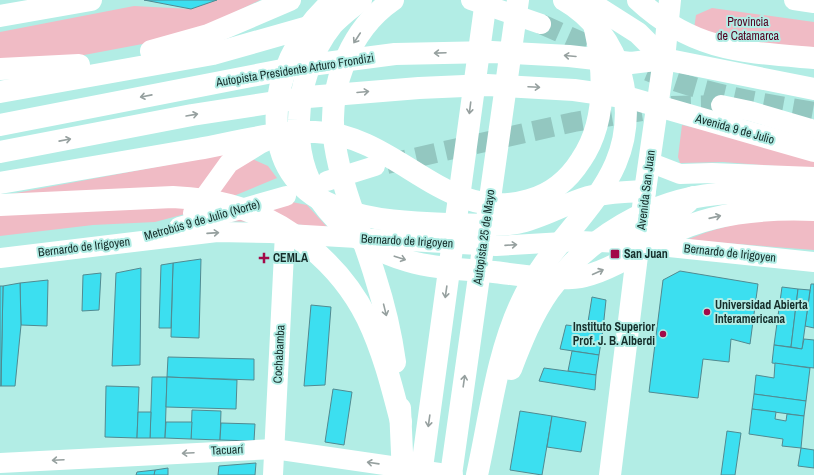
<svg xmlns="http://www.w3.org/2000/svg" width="814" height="475" viewBox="0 0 814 475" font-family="'Archivo Narrow',sans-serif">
	<rect width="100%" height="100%" fill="#b2ede5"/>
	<g fill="#f0bbc5">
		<polygon points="217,0 260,0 185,36 47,62 0,63 0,32 134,6 191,9"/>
		<polygon points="712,8 814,22 814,49 742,45 694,29 696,15"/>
		<polygon points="682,125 737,137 814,160 814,169 723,162 680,163 678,157"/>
		<polygon points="237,152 268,166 277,178 200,210 155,222 93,225 0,236 0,196"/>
		<polygon points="292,202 307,205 328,228 286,223 223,221"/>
		<path d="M762,220H814V250L686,240C711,230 735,223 762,220Z"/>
	</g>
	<g fill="#3cdff0" stroke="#518a91">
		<polygon points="144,0 217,0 191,9"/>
		<polygon points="201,259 199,338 171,337 173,263"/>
		<polygon points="173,263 171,328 159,328 161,265"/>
		<polygon points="141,268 140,365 112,366 116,273"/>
		<polygon points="680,271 758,284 750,344 731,339 729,362 703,359 698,398 649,392 663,280"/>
		<polygon points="101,273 99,310 82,311 83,275"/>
		<polygon points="48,280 47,326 21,325 20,283"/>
		<polygon points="20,283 21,325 15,386 1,386 3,286"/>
		<polygon points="811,284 814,284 814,328 805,326"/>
		<polygon points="0,286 3,286 1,386 0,386"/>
		<polygon points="782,287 798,289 791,347 774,345"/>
		<polygon points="798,289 810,290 802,349 791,347"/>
		<polygon points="592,297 606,300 603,329 587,328"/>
		<polygon points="311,305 331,307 325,385 304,386"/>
		<polygon points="566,325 603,329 599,355 560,349"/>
		<polygon points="804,339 814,340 814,368 772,363 774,345 802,349"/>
		<polygon points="572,351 599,355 596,375 568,371"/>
		<polygon points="168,357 254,359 254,380 167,377"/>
		<polygon points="775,363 810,368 806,401 754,394 756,375 774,378"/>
		<polygon points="544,368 596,375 595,390 539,381"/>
		<polygon points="152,377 167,377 165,438 150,438"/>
		<polygon points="167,377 237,380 236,409 166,407"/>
		<polygon points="106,386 139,387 137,438 105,437"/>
		<polygon points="333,389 352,392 344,445 325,442"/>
		<polygon points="754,394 806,401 804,416 752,409"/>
		<polygon points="752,409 776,412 775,419 786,421 787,414 804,416 801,448 782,446 783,439 749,434"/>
		<polygon points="192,410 221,411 220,440 191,439"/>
		<polygon points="520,411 552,416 542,475 510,470"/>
		<polygon points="138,412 151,412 150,438 137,438"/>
		<polygon points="552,416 586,422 581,452 547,447"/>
		<polygon points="166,422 192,422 191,439 165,438"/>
		<polygon points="221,423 255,424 254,441 220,440"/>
		<polygon points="727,431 741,433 735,475 721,475"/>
		<polygon points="801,448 814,450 814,468 798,466"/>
		<polygon points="256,463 255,475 218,475 219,466"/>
		<polygon points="168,468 168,475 154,475 155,470"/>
		<polygon points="155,470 154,475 136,475 137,472"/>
	</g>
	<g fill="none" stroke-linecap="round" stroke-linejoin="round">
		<g stroke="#93c7c0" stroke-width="20" stroke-dasharray="20 10" stroke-linecap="butt">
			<polyline points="541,24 611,55"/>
			<path d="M648,71C701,93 757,102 814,112"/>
			<polyline points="671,106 721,105"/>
			<polyline points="387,164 574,122 642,111"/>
		</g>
		<g stroke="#fff" stroke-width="20">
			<polyline points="471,0 541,24"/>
			<polyline points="794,0 814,3"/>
			<polyline points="721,105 750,111 814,130"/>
			<polyline points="649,162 680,174 712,173 814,177"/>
			<polyline points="327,181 375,166"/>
			<polyline points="193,213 229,163 260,144 275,137"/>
			<polyline points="179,227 286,196"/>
			<polyline points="640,244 688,203 693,196"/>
			<polyline points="0,258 217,232 270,233 496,246 580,241 640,244 814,262"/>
			<polyline points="0,463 274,449 453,475"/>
			<polyline points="273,475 285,233"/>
		</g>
		<g stroke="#fff" stroke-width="22">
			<polyline points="0,16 91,0"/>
			<polyline points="610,475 645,191 664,59 670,0"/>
		</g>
		<g stroke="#fff" stroke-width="22">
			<path d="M334,0C298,31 273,80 277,128C283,216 379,222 447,224C470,224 494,227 517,223C542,218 564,204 588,197C606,192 626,192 645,191"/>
			<path d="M361,0C351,8 340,16 332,25C311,51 300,87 299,120C295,191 343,242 408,261C435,269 466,269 494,272C519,275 561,282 585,276C612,270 645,247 670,234C714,212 765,208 814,210"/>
			<path d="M393,0C348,31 326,92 335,145C342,190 362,233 375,276C384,304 391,333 395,362"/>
			<polyline points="586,0 638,33 664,59"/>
			<path d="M638,0C693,51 743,52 814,58"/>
			<polyline points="151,51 208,35 290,0"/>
			<polyline points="0,69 79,65"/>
			<polyline points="0,92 213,54 315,25"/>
			<polyline points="0,125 303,66 395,54 492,52 569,56 631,63 664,59 814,89"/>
			<polyline points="0,152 192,115 308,97 419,88 487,85 574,90 630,98 814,151"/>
			<path d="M0,183C66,172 132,160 198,149C236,142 276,131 315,132C398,134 444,225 529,200C551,194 569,179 581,160C612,115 603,50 587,0"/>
			<path d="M0,205L173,197C192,198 212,200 230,205C288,221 340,264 367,318C383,351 392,387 401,422"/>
			<path d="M511,369C521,343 532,315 549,291C588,237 651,200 717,194C749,191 782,193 814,194"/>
			<polyline points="400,408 403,475"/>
			<polyline points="421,475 486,0"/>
			<polyline points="451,475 518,0"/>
			<path d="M477,475C490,417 496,357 521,303C559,220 648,183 621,75C613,44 592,16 564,0"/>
		</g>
	</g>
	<defs><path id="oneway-shaft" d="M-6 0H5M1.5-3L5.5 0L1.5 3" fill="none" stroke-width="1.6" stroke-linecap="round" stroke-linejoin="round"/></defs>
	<g stroke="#96a09f">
		<use href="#oneway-shaft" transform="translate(357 38) rotate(123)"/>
		<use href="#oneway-shaft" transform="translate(440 53) rotate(178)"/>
		<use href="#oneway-shaft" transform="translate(570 56) rotate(-175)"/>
		<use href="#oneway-shaft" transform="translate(534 87) rotate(3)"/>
		<use href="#oneway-shaft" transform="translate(363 92) rotate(-5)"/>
		<use href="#oneway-shaft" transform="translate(146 96) rotate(169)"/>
		<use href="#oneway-shaft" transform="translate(470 108) rotate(97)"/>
		<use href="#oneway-shaft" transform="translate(192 115) rotate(-10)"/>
		<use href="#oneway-shaft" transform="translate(65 140) rotate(-11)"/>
		<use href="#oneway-shaft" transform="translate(715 217) rotate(-13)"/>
		<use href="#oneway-shaft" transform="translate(213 233) rotate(-4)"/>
		<use href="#oneway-shaft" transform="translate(511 245) rotate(-4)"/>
		<use href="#oneway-shaft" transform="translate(400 258) rotate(18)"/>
		<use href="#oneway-shaft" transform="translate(598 272) rotate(-24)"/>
		<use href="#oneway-shaft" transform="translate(446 292) rotate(98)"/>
		<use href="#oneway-shaft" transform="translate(385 310) rotate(76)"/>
		<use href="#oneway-shaft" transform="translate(464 381) rotate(-82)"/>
		<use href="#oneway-shaft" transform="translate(429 421) rotate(98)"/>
		<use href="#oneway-shaft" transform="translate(188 453) rotate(177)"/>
		<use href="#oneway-shaft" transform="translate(58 460) rotate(177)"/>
		<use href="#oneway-shaft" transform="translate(373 463) rotate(-172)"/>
	</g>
	<g fill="#a20a49" stroke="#b2ede5" stroke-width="1.5">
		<rect x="610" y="249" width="10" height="10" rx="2"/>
		<path d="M262 252h4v4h4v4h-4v4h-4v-4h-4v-4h4z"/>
		<circle cx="707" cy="312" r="4"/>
		<circle cx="663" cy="334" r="4"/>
	</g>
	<g text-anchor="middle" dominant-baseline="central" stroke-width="4" stroke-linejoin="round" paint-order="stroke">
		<g font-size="12" fill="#520020" stroke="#b2ede5">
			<text x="748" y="22">Provincia<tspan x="748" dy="14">de Catamarca</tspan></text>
		</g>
		<g font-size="12" fill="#152d2a" stroke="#b2ede5">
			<text transform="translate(295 70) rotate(-9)">Autopista Presidente Arturo Frondizi</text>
			<text transform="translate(735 129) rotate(16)">Avenida 9 de Julio</text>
			<text transform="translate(646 190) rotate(-83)">Avenida San Juan</text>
			<text transform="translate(202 220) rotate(-16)">Metrobús 9 de Julio (Norte)</text>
			<text transform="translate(484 237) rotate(-82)">Autopista 25 de Mayo</text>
			<text transform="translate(407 241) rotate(3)">Bernardo de Irigoyen</text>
			<text transform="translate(84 247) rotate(-7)">Bernardo de Irigoyen</text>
			<text transform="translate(730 253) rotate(6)">Bernardo de Irigoyen</text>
			<text transform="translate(279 354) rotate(-87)">Cochabamba</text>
			<text transform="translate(227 450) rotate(-3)">Tacuarí</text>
		</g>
		<g font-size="12" font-weight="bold" fill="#152d2a" stroke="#b2ede5" text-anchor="start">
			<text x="624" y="254">San Juan</text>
			<text x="273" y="258">CEMLA</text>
			<text x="715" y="305">Universidad Abierta<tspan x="715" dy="14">Interamericana</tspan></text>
			<text x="655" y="327" text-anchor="end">Instituto Superior<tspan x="655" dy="14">Prof. J. B. Alberdi</tspan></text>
		</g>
	</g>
</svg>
